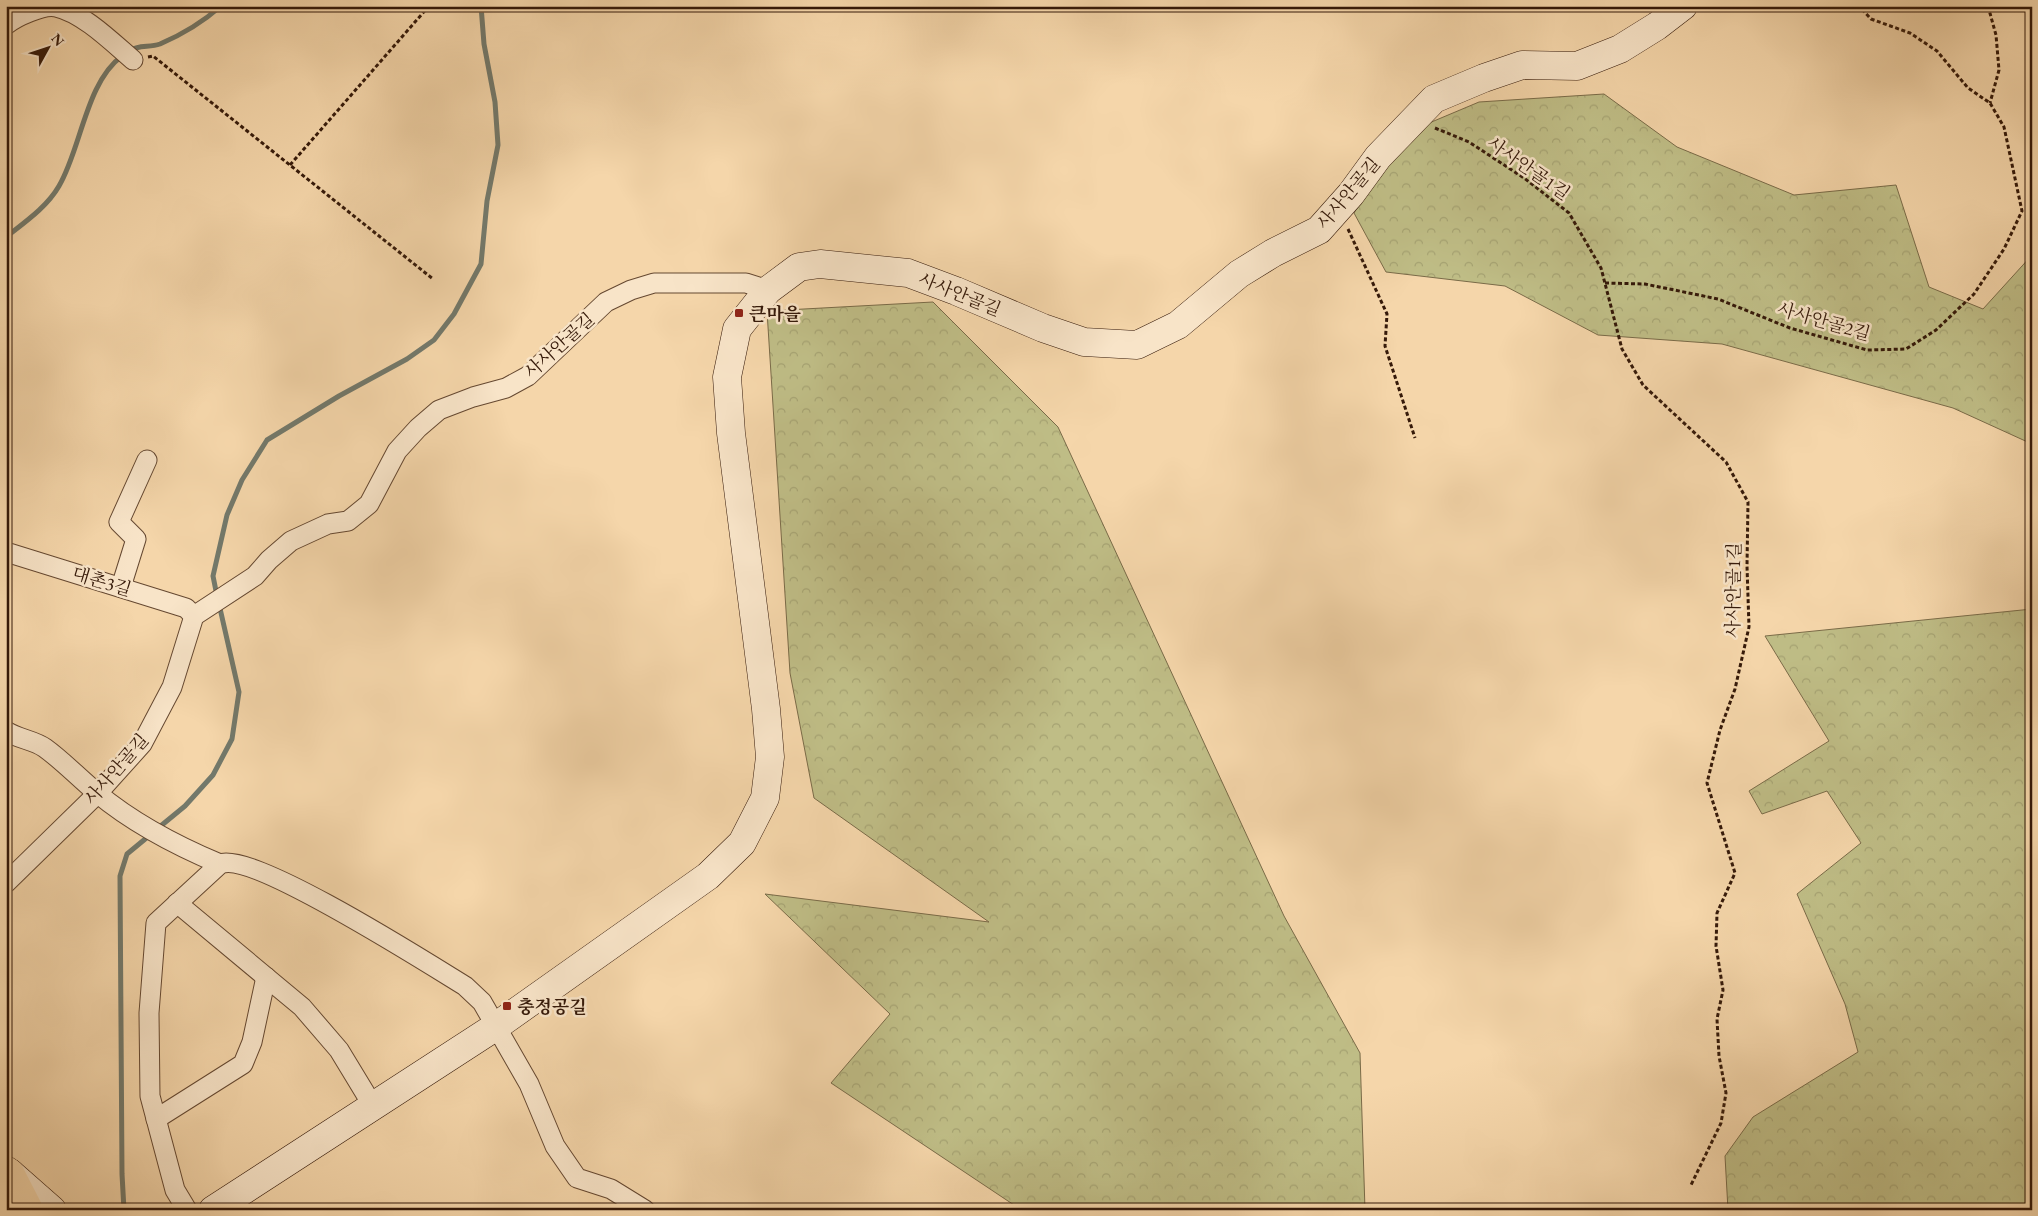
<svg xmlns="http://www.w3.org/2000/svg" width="2038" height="1216" viewBox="0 0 2038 1216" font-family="'EB Garamond','Noto Serif KR',serif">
	<defs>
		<pattern id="forest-crowns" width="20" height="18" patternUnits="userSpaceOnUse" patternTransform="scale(1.25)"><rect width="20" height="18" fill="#bfbd86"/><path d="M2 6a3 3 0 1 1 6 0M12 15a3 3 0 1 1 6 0" fill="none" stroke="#a5a272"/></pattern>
	</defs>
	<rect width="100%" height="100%" fill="#f5d6aa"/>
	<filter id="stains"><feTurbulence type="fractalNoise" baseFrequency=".004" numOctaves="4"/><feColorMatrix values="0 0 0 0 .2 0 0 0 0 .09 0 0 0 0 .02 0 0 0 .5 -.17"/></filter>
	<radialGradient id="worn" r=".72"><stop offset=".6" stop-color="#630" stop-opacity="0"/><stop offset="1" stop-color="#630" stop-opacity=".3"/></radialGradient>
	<g fill="url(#forest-crowns)" stroke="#7a6b48">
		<polygon points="1604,94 1677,147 1794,195 1896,185 1929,287 1983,309 2032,255 2032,444 1953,408 1722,344 1598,335 1505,286 1386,272 1354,213 1403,134 1479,102"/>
		<polygon points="933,302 1058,427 1284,916 1360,1053 1365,1210 1018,1210 1014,1205 831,1083 890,1014 765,894 989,922 814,798 790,673 767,311"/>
		<polygon points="2032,609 2032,1210 1728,1210 1725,1156 1753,1117 1858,1052 1845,1004 1797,894 1861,843 1827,791 1762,814 1749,791 1829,741 1765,636"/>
	</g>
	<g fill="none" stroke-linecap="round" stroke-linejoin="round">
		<g stroke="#73796b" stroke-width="5">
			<path d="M129,51C139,44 149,48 160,44C181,35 204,21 221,6"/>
			<path d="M6,237C25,222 47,207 59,186C81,149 86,82 122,56"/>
			<polyline points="217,596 213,576 227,515 242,480 267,440 339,396 407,359 434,340 454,314 481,264 487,201 498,145 495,102 484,44 481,6"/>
			<polyline points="157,829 185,806 213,775 232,739 239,692 219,604"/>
			<polyline points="124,1210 122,1174 120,876 127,854 150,835"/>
		</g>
		<defs>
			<g id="street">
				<path d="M6,25C15,17 44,4 56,7C83,13 112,42 133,60"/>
				<polyline points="6,552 186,608 194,616"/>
				<polyline points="121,587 136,539 119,522 147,460"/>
				<path d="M6,731C18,739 34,740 45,748C63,761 79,778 97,793C133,823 177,846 220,864"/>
				<polyline points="6,883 97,794 142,744 172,687 194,616 255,576 269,560 291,541 328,524 348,521 369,504 397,451 418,428 439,410 473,397 506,388 528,376 606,302 631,290 654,283 746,283 768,290"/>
				<polyline points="177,903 302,1007 339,1050 373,1106"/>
				<polyline points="156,1119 243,1064 252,1042 266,977"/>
				<path d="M187,1210L175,1190L150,1096L149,1013L156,923L220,864C252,851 429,964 465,986L482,1002L529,1084L555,1146L577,1178L611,1189L645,1210"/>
			</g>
			<g id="secondary">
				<polyline points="10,1173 52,1210"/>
				<polyline points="213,1210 495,1027 708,876 742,843 765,798 770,757 766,709 731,433 727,377 737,329 768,290 799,267 820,264 908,273 956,291 1043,328 1084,342 1137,345 1178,325 1239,274 1273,253 1319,230 1351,194 1378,157 1434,99 1484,78 1522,65 1577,66 1620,49 1657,26 1683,6"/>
			</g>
			<polyline id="highway" points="6,1170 10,1173 29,1210"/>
		</defs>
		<use href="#street" stroke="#654831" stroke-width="21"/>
		<use href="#secondary" stroke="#351909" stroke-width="29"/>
		<use href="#highway" stroke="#351909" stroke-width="29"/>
		<g stroke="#351909" stroke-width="3" stroke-dasharray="4 2.5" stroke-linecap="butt">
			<polyline points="1988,6 1996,35 1999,70 1990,103"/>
			<polyline points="148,57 153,56 433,279"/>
			<polyline points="1435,128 1469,142 1524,178 1569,213 1601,268 1622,349 1643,385 1726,462 1748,502 1747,566 1749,627 1735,689 1720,730 1707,783 1735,873 1717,913 1716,946 1723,990 1717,1019 1719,1056 1726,1093 1721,1123 1691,1185"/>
			<polyline points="290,165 429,6"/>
			<polyline points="1348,229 1387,314 1385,346 1415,438"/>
			<polyline points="1605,283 1645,284 1718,299 1790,328 1867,350 1906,349 1936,330 1974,294 2004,249 2022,211 2004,127 1990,103 1968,88 1937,51 1910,33 1871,19 1859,6"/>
		</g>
		<use href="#street" stroke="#f8e4c8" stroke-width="19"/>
		<use href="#secondary" stroke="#f8e4c8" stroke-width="28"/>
		<use href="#highway" stroke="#f5d6aa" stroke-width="28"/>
	</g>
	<g fill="#8f2418" stroke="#f8e4c8" stroke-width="2">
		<rect x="734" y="308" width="10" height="10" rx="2.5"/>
		<rect x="502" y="1001" width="10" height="10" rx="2.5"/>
	</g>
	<g text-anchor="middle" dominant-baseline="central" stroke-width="5" stroke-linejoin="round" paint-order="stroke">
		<g font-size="18" fill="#351909" stroke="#f8e4c8">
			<text transform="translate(1529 168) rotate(35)">사사안골1길</text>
			<text transform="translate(1348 193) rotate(-50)">사사안골길</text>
			<text transform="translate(960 294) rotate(22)">사사안골길</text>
			<text transform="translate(1824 321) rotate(16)">사사안골2길</text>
			<text transform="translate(559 345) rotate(-42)">사사안골길</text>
			<text transform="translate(102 581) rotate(17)">대촌3길</text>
			<text transform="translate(1733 590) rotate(-89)">사사안골1길</text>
			<text transform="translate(116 769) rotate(-49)">사사안골길</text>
		</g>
		<g font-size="18" font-weight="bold" fill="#351909" stroke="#f8e4c8" text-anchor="start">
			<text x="749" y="313">큰마을</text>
			<text x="517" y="1006">충정공길</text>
		</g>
	</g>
	<rect width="2038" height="1216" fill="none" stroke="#f5d6aa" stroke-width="25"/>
	<rect x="8" y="8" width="2023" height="1201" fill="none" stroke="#351909" stroke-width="2.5"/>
	<rect x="12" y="12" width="2013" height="1191" fill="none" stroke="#351909"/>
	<g transform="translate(48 48) rotate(50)" stroke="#f8e4c8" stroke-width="4" paint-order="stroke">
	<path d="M0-4L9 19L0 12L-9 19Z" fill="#351909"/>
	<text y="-8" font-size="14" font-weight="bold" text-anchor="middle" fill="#351909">N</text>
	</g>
	<rect width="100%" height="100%" filter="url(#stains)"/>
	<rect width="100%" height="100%" fill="url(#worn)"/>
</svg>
